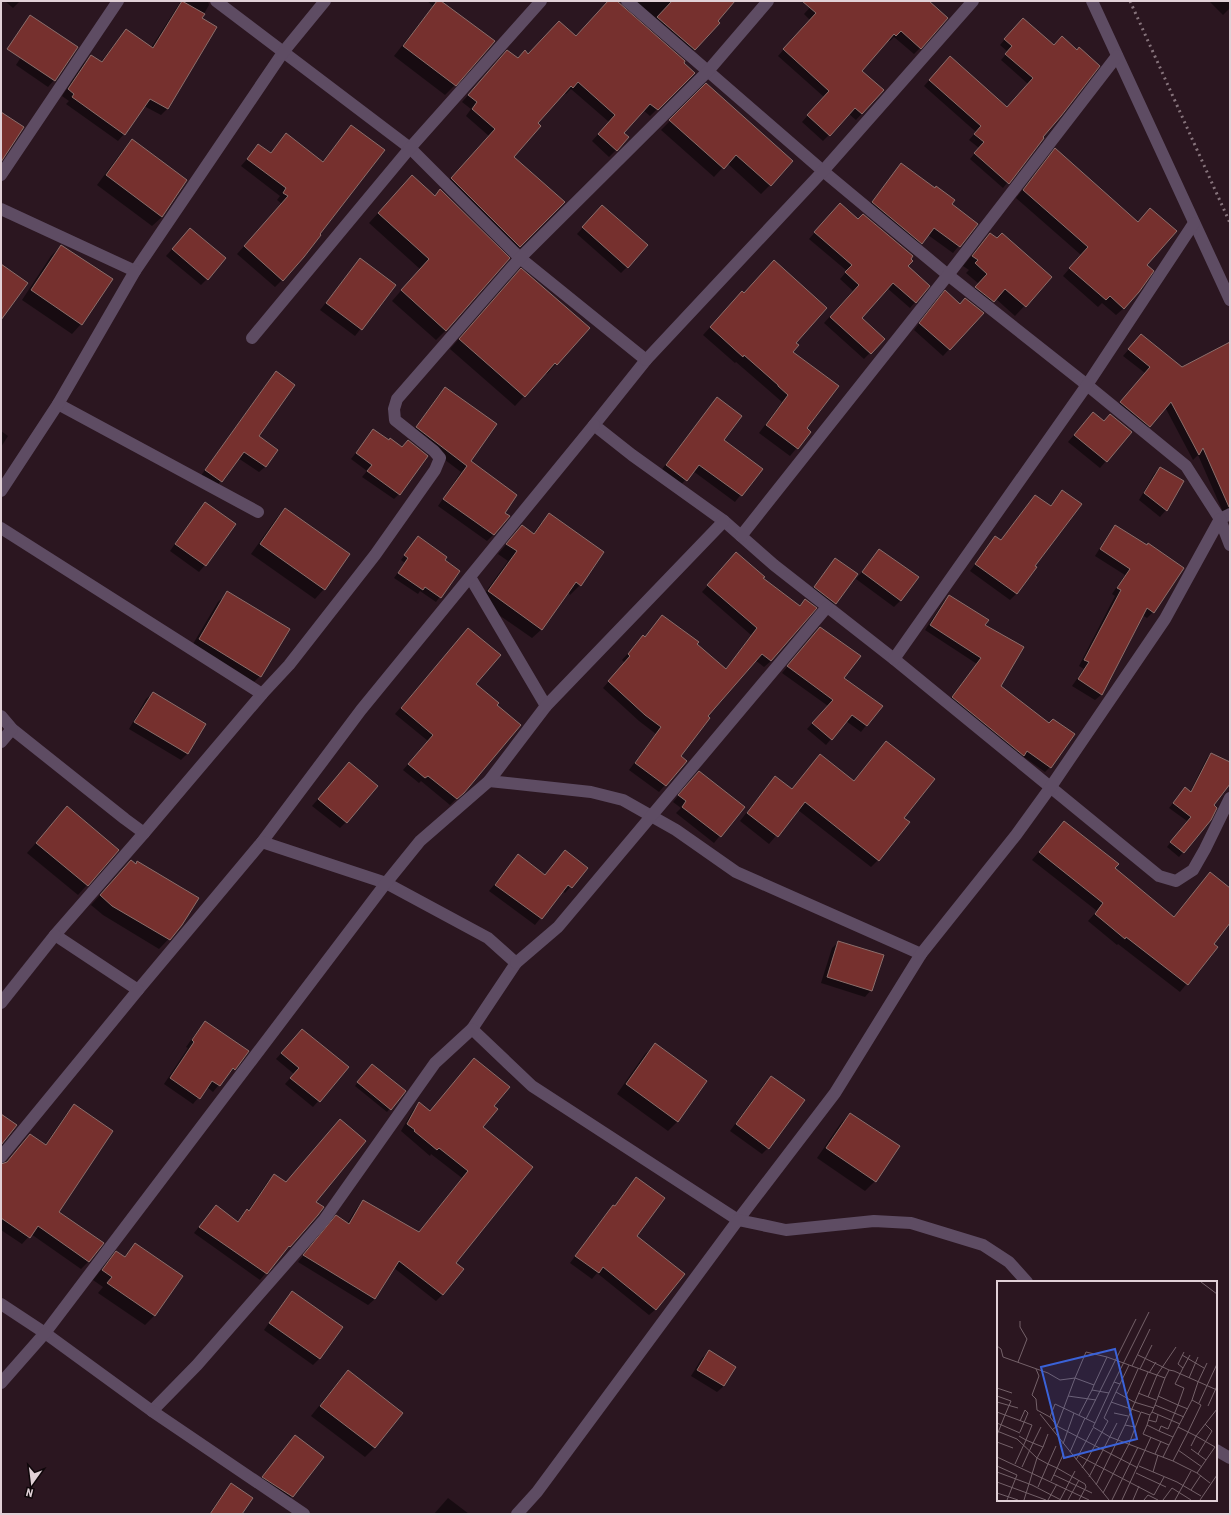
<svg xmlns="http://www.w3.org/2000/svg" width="1231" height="1515" viewBox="0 0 1231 1515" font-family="'Roboto Condensed',sans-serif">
	<rect width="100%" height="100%" fill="#2b1620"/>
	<g fill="#0007">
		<polygon points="5,1 20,1 13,8"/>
		<polygon points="181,1 208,1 209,5 201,19 168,108 161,115 144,106 124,134 118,141 66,104 69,101 62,96 84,63 91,56 100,63 120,37 126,30 151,48"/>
		<polygon points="427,1 447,1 444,4 455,85 445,95 394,56 433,6"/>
		<polygon points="608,1 619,1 621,7 694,73 650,116 643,110 623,133 616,150 609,157 592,141 609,122 571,89 566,94 564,93 537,123 512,157 564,202 513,253 444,185 489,136 466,116 471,109 462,102 500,59 517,59 576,37"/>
		<polygon points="623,1 720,1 694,49 688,56"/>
		<polygon points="816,1 927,1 920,48 914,54 894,37 890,41 888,40 861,71 883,90 856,120 849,114 823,141 802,122 824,97 778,56 810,20 804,14"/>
		<polygon points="1209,1 1230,1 1230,8 1223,15"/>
		<polygon points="1018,24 1054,46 1041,137 1043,138 1003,188 970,159 979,148 969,140 976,132 924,86 945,63 1007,108 1028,84 1001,60 1008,52 1000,45"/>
		<polygon points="38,31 54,80 48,87 16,65"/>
		<polygon points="706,85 770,185 761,194 727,163 714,177 661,130"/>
		<polygon points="351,126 282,280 275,287 237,254 282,204 277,200 280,196 241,166 259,145 270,153 286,134 322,162"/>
		<polygon points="132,141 162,217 152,226 97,185 123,150"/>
		<polygon points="1055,150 1145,265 1124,308 1116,315 1102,303 1098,307 1063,276 1081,255 1016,198 1048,157"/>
		<polygon points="901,164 977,224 953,253 928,235 915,250 866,209"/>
		<polygon points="412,176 434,197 440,190 446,330 436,340 392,301 420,269 369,223"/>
		<polygon points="834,211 858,220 929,286 910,308 887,288 860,319 883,339 864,359 824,323 853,291 840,279 847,271 809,239"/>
		<polygon points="596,213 627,267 621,273 577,234"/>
		<polygon points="190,229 207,279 201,285 166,256"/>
		<polygon points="990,234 1051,277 1015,316 995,298 983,310 967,297 979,284 966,273 969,270 963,266 981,244"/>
		<polygon points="61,246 81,324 72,334 22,300 51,256"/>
		<polygon points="360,260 395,285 355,336 320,310"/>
		<polygon points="511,279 588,328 556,364 547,374 545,373 515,406 450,349"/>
		<polygon points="939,298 982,313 943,356 914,330"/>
		<polygon points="735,300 795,343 792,352 805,428 810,432 790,456 759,433 782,402 736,362 735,363 703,335"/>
		<polygon points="1141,335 1182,368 1230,349 1230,516 1223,512 1198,455 1193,460 1165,407 1144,432 1115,409 1145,373 1123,356"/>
		<polygon points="276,373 257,436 276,450 265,467 259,472 238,458 216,487 200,477 270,379"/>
		<polygon points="445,388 469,462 503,513 493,535 487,541 438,506 461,472 411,434 439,394"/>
		<polygon points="717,398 722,440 761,469 735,502 693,471 680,486 660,472 711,405"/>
		<polygon points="1110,415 1131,432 1100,468 1068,442 1087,420 1103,422"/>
		<polygon points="374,430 389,441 401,447 408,441 399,494 394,499 362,477 367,471 351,459"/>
		<polygon points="1,431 8,436 1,447"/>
		<polygon points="1160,468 1183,481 1166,510 1160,517 1139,500 1154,474"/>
		<polygon points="1062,492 1016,594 1010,600 970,571 995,538 1000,541 1035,496 1049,507"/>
		<polygon points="205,504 235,525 205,565 199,572 170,551 199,510"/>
		<polygon points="285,509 324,589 315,599 251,554 276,519"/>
		<polygon points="550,514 580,585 570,595 568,592 542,629 532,638 479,601 508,561 498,554 522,526 533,534 540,524"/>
		<polygon points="1116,526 1153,612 1147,618 1142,615 1101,695 1095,700 1072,686 1084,669 1079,666 1115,596 1112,594 1125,575 1095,556 1110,532"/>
		<polygon points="418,537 443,560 459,571 436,602 420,591 418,594 394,578 405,563 401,560"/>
		<polygon points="880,550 901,600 894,607 856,579"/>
		<polygon points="836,559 835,603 829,610 808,594"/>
		<polygon points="730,560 799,606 805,600 815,608 771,661 764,667 755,660 707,716 680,756 686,761 659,792 629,770 656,734 639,721 603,688 625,663 622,660 643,637 696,645 725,670 751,635 702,592"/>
		<polygon points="228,593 260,676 250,686 190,649 218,602"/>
		<polygon points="949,596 984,626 1000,686 1050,767 1045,772 947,702 977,664 925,630 944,601"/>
		<polygon points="815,634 843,678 881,706 861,732 846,721 826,745 807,729 828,706 782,673"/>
		<polygon points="463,635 475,684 463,792 450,805 421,781 419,783 403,770 428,741 395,714"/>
		<polygon points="153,693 187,754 181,760 129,729 146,699"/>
		<polygon points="886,742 903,818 878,860 871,867 798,810 769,844 740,821 768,785 791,790 820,756 853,782"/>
		<polygon points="1211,754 1230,763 1230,782 1212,806 1210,819 1179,857 1167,847 1187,821 1169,808 1185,788 1190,792 1207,758"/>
		<polygon points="349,763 346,822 340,828 312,806"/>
		<polygon points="693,778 743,807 714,843 676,813 681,808 673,802"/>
		<polygon points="67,808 87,885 78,895 27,853"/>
		<polygon points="1064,822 1114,868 1173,918 1203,881 1230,889 1230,921 1212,944 1216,947 1180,992 1118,944 1117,945 1088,921 1097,911 1032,860"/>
		<polygon points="518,856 545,875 586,868 565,893 562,891 535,925 489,891"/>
		<polygon points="131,861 182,925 159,949 103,915 91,905"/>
		<polygon points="839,942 871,990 865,997 821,983 832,948"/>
		<polygon points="205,1022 234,1069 227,1075 213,1092 207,1087 193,1104 164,1084 188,1048 186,1047 199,1029"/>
		<polygon points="302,1030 348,1067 313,1107 285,1084 294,1074 276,1059"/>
		<polygon points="655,1045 678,1121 668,1131 617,1094 645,1054"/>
		<polygon points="474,1059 493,1106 482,1127 454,1263 443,1294 436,1301 394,1268 375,1299 368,1305 298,1262 330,1223 347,1224 357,1208 363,1201 418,1233 462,1178 431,1154 430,1156 401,1131 413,1110 419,1104 430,1112"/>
		<polygon points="370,1068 404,1091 387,1112 355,1086"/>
		<polygon points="771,1077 768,1148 762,1154 730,1131 765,1083"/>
		<polygon points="74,1106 57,1212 89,1261 81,1269 31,1234 22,1244 1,1230 1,1165 4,1165 30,1135 45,1145 67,1113"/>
		<polygon points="850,1114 898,1146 875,1181 865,1191 817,1158 841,1123"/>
		<polygon points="274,1175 315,1202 290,1246 283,1252 260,1280 194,1233 211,1212 237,1222 247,1210 248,1211 268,1181"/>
		<polygon points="636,1178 636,1237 656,1309 649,1315 597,1273 592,1279 570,1263 607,1213 614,1207"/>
		<polygon points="136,1244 182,1276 154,1316 145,1325 98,1293 103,1287 93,1280 107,1262 117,1252 124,1257"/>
		<polygon points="292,1292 341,1328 319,1359 313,1365 264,1330 286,1299"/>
		<polygon points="709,1352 724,1386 717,1392 691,1376 702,1358"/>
		<polygon points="348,1371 402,1413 374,1448 365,1457 311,1416 339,1381"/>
		<polygon points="295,1436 323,1457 286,1503 257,1483"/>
		<polygon points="231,1485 241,1514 209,1514 225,1491"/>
		<polygon points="448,1498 469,1514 434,1514"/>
	</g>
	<g fill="#76302e" stroke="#8b6e6b">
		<polygon points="182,1 205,14 202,18 217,27 168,109 150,99 125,135 72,97 74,94 68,89 91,55 102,62 126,29 153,48"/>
		<polygon points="437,1 441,1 495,41 456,86 403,46"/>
		<polygon points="608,1 617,1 685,61 684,63 695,73 658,110 650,104 624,133 629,137 617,151 598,134 615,115 578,82 573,88 571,86 538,123 541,126 514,157 565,202 520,247 451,178 495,129 472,109 477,102 468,95 507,50 518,58 525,50 528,54 559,21 576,36"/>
		<polygon points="672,1 735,1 718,21 720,23 695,50 657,17"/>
		<polygon points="802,1 929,1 948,18 921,49 901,31 896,36 894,34 862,71 884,90 862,114 855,108 830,136 807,115 829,91 783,49 816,13"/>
		<polygon points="30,15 78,47 55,81 7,49"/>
		<polygon points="1023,18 1054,45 1062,36 1077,50 1079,47 1100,66 1061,116 1043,137 1044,138 1009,184 974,153 984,142 974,134 981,126 929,80 950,56 1007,107 1033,78 1005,54 1012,46 1004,39"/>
		<polygon points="706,83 793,161 771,186 736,155 724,169 669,120"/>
		<polygon points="1,112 24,127 1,162"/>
		<polygon points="351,125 385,150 320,234 321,235 304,257 283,281 244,246 288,196 283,193 286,188 247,159 258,144 271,153 286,133 323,162"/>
		<polygon points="132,139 187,180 162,217 106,175"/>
		<polygon points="1055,148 1138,222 1150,208 1177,231 1147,265 1154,271 1139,292 1124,309 1110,296 1106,300 1069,268 1088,247 1023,190"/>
		<polygon points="901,163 935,188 936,186 955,200 952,204 978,224 960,247 934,228 922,244 872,202"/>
		<polygon points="412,175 435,196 440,189 510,258 446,331 401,290 429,259 378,213"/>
		<polygon points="840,203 858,219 863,214 913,256 911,259 913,261 908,266 930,286 916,303 893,283 862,318 885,339 871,354 830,317 859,285 845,272 852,265 814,232"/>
		<polygon points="602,205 648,245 628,268 582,227"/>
		<polygon points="190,228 226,258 208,280 172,249"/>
		<polygon points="990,233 997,238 1002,233 1052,277 1026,307 1005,289 994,302 975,287 987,274 975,263 978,260 972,256"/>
		<polygon points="61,245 113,279 82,325 31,290"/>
		<polygon points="360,258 396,285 362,330 326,303"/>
		<polygon points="774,260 827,308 796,343 799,345 793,352 839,386 807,428 811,432 798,449 766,425 788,395 778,386 778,385 744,355 743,357 710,327 742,291 744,293"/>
		<polygon points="1,264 28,283 1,320"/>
		<polygon points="521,268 590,328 557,365 555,363 525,397 459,339"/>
		<polygon points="945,290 960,304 965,298 984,313 950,350 919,323"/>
		<polygon points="1141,334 1182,367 1230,342 1230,507 1229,507 1203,448 1199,455 1171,402 1150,427 1120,402 1150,367 1128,349"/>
		<polygon points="276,371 295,385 259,436 278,450 266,467 244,452 222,482 205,470"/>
		<polygon points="445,387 497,424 471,461 517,495 505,513 510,516 494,535 443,499 467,466 416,427"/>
		<polygon points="717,397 742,416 724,440 763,469 742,496 699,465 687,481 666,465"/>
		<polygon points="1093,412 1104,421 1110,414 1132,432 1107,462 1074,435"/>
		<polygon points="373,429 389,440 390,438 402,447 408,440 428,456 400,495 367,471 372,465 356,453"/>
		<polygon points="1160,467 1184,481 1167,511 1144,493"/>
		<polygon points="1062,490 1082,504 1035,566 1037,567 1017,594 975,564 995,536 1001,540 1035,495 1051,506"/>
		<polygon points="205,502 236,524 206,566 175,544"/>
		<polygon points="285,508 350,554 325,590 260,544"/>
		<polygon points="549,513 604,552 581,586 576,582 542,630 488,591 517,551 506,544 522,525 534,534"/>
		<polygon points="1115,525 1147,545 1148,543 1184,568 1154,613 1147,608 1102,695 1078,679 1089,662 1084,660 1121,590 1117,588 1130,569 1100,549"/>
		<polygon points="418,536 447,557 445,560 460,571 441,598 425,587 423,590 398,573 408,558 404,555"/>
		<polygon points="879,549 919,577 901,601 862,572"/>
		<polygon points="736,552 765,577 763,578 800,606 805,599 817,608 771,661 762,654 708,716 710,718 681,756 687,761 666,786 635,763 661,727 645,715 608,681 630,656 628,654 643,635 645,637 662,615 699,642 697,644 726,669 757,628 707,585"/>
		<polygon points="835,558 858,574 836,604 814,587"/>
		<polygon points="227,591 290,629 261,677 199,639"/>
		<polygon points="949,595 989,620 985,625 1024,647 1001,686 1049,723 1053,719 1075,734 1051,768 1027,751 1024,756 952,697 981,658 930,625"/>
		<polygon points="820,627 861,656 844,678 883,706 867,726 852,715 832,740 812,723 833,700 787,666"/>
		<polygon points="468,628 501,655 476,684 499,703 497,705 521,725 464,793 457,799 428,776 425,778 408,764 433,735 401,708"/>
		<polygon points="153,692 206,724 188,754 134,722"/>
		<polygon points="886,741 935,779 904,818 910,822 879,861 805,802 778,837 747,813 775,776 792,789 820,754 854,781"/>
		<polygon points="1211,753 1230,762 1230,784 1214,805 1217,808 1211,820 1184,853 1170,842 1191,817 1173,803 1185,787 1191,792"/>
		<polygon points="349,762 378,786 347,823 318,799"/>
		<polygon points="699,771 745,807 721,837 682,807 686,801 678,795"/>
		<polygon points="67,806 119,850 88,886 36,843"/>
		<polygon points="1064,821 1119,864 1115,868 1174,917 1210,872 1230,888 1230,923 1214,944 1218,947 1188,985 1126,937 1125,939 1095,914 1103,903 1039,852"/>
		<polygon points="565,850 588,868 572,888 568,885 542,919 495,885 518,854 545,875"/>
		<polygon points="131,860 136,864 137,861 199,898 182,925 170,940 112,906 100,895"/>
		<polygon points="838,941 884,955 872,991 827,977"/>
		<polygon points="205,1021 249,1051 235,1070 233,1068 220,1086 212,1081 200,1099 170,1078 194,1042 192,1040"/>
		<polygon points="302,1029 349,1067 320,1102 290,1078 299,1068 281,1053"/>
		<polygon points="655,1043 707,1081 678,1122 626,1084"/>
		<polygon points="474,1058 510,1087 494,1106 498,1109 483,1127 533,1167 456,1263 464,1269 443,1295 399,1261 375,1299 303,1255 336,1215 349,1224 363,1200 419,1232 468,1171 439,1148 437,1150 414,1131 415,1130 407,1124 419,1102 430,1111"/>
		<polygon points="372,1064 406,1091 391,1110 357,1082"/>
		<polygon points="771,1076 805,1100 769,1149 736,1124"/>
		<polygon points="74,1104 113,1131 59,1212 104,1243 89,1262 38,1226 30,1238 1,1218 1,1164 7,1162 30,1134 46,1145"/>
		<polygon points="850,1113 900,1146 876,1182 826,1148"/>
		<polygon points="1,1114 17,1125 1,1145"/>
		<polygon points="340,1119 366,1141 316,1202 324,1207 318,1215 290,1247 289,1246 267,1274 199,1227 216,1205 238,1222 247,1209 249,1211 274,1174 286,1182"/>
		<polygon points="636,1177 665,1198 637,1236 685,1274 656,1310 603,1267 599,1273 575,1256 613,1205 615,1206"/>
		<polygon points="135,1243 183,1276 155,1316 107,1283 112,1277 102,1270 116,1251 125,1257"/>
		<polygon points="292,1291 343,1327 320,1359 269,1323"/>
		<polygon points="709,1350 736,1367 724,1386 697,1370"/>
		<polygon points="348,1370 403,1413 375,1448 320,1406"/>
		<polygon points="295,1435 324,1457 293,1497 262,1477"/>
		<polygon points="231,1483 253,1498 242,1514 210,1514"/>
	</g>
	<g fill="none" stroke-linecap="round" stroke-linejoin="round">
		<g stroke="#5e4c63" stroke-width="12">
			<polyline points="216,1 410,148 520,258 646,360 594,425 632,455 724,521 774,565 894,659 1159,876 1176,881 1193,870 1205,849 1230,798"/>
			<polyline points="627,1 823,171 948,275 1087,385 1186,466 1220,519 1230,514"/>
			<polyline points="1092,1 1230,300"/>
			<polyline points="1,175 118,1"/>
			<polyline points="1,209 135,271 284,51 325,1"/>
			<polyline points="252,338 410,148 541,1"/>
			<polyline points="646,360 823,171 973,1"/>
			<polyline points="58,404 258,512"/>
			<polyline points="1,491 58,404 135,271"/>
			<polyline points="1,528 262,694"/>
			<polyline points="741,536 948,275 1117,56"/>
			<polyline points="470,577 546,706"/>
			<polyline points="894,659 1087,385 1194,223"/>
			<polyline points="1,716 12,729 125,819 144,833 262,694 289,665 375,555 435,470 440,458 434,451 395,420 394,409 397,399 520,258 708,71 768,1"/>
			<polyline points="1,742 12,729"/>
			<polyline points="489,781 591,792 623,800 676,830 736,872 921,954"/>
			<polyline points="144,833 55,935 138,990 262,842 361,710 594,425"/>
			<polyline points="262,842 386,883 488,938 516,963 472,1029"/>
			<polyline points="516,963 558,927 827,607"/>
			<polyline points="1,1003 55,935"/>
			<polyline points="1,1157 138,990"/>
			<polyline points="1,1304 45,1333 152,1411 197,1365 324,1220 435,1063 472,1029 532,1086 738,1220 835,1093 921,954 1016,835 1050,788 1165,619 1220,519 1230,545"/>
			<polyline points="1,1383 45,1333 386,883 420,841 489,781 546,706 724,521"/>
			<polyline points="152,1411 304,1514"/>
			<polyline points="1216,1450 1230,1458"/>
			<polyline points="517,1514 537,1492 738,1220 786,1230 874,1221 911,1223 983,1245 1009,1262 1027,1282"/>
		</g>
		<polyline stroke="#86737b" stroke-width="3" stroke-dasharray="2 4" stroke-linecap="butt" points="1130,1 1230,223"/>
	</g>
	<g transform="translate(997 1281)">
		<rect width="220" height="220" fill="#2b1620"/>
		<path fill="none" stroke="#746169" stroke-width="1" d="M204,1L220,13M0,65L4,68L6,76L51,92L63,99L78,97L89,71L110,76M187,71L181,83L186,87L178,103L187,107L181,124L191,128M141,74L172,89M185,74L207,87M21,81L30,58L23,46V40M135,85L153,48M186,87L193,74M39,88L42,95L35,114L39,118L40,129L53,136L60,145L78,97L97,104L110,76L168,97L172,89L177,90L220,109M143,88L155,64M152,92L159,81M192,97L201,76M117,101L152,31M201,101L210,82M123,103L132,84M97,104L95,109L112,112M0,107L15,112M141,112L159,119M0,115L14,120L8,134L35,144L29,159L36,162L25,186M71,115L99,119M129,115L141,88M161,115L181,124L171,148L164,145L162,150L176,156M151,116L160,94L179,66M0,121L21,127M114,121L143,131M202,122L220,83M158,124L168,97M211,125L220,105M157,127L137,121L119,111L107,137L111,140L90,179L157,214L167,196M0,131L8,134L0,154M117,132L131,135M43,133L112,219M82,134L95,109M153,134L150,144L162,150M53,136L58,123L98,142L96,146L113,156L176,180L200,192L213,202M89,138L139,38M151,139L159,141L161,134M23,140L28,129L31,132L23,151M0,142L23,152M98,142L117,101L123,103L119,111M183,143L155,131L158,124L187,136M128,144L151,91M150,144L146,153L172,164M44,146L36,162L46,166L51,153M55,149L60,145L141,187M0,150L20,158L40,177L27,219M0,161L16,167M66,163L77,132M59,165L51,183L60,187L66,174M194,165L199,155L191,151L204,124L195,119L201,101M194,168L209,179M106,169L120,142M181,169L205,186M73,171L88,137M158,173L164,160M201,173L215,150L208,143M81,174L90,179L85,187M0,176L92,219M166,176L181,146M79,179L96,147M176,180L191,151L181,146L195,119M18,183L29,159L22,155M0,185L20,194L10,219M142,185L180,201L204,215M0,191L35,204L64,219M156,191L161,174M139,192L169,206M200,192L218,166L199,155L220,128M57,194L95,212M92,196L106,169M54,200L60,187L88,203L89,206L82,219M0,201L49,219M99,204L128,144L138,146M41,206L51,183L40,177L46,166M194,209L204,194M0,212L21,219M106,212L132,163L144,131L153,134L155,131M51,219L60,203M63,219L78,190M71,219L82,199M115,219L141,166M125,219L154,156M136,219L142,205M147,219L151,214L161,219M166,219L175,207L194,219M178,219L194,190M203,219L220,194"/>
		<path fill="#3a62d8" fill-opacity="0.15" stroke="#3a62d8" stroke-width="2" d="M118,68L140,158L67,177L44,86Z"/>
		<rect width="220" height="220" fill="none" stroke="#e1d1d7" stroke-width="2"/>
	</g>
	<rect width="1231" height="1515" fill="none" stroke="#e1d1d7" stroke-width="4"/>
	<g transform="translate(32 1483) rotate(194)" stroke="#0e0609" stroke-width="3" paint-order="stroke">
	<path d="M0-3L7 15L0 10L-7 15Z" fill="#e1d1d7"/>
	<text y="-6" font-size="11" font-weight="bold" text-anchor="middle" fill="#e1d1d7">N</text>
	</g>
</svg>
